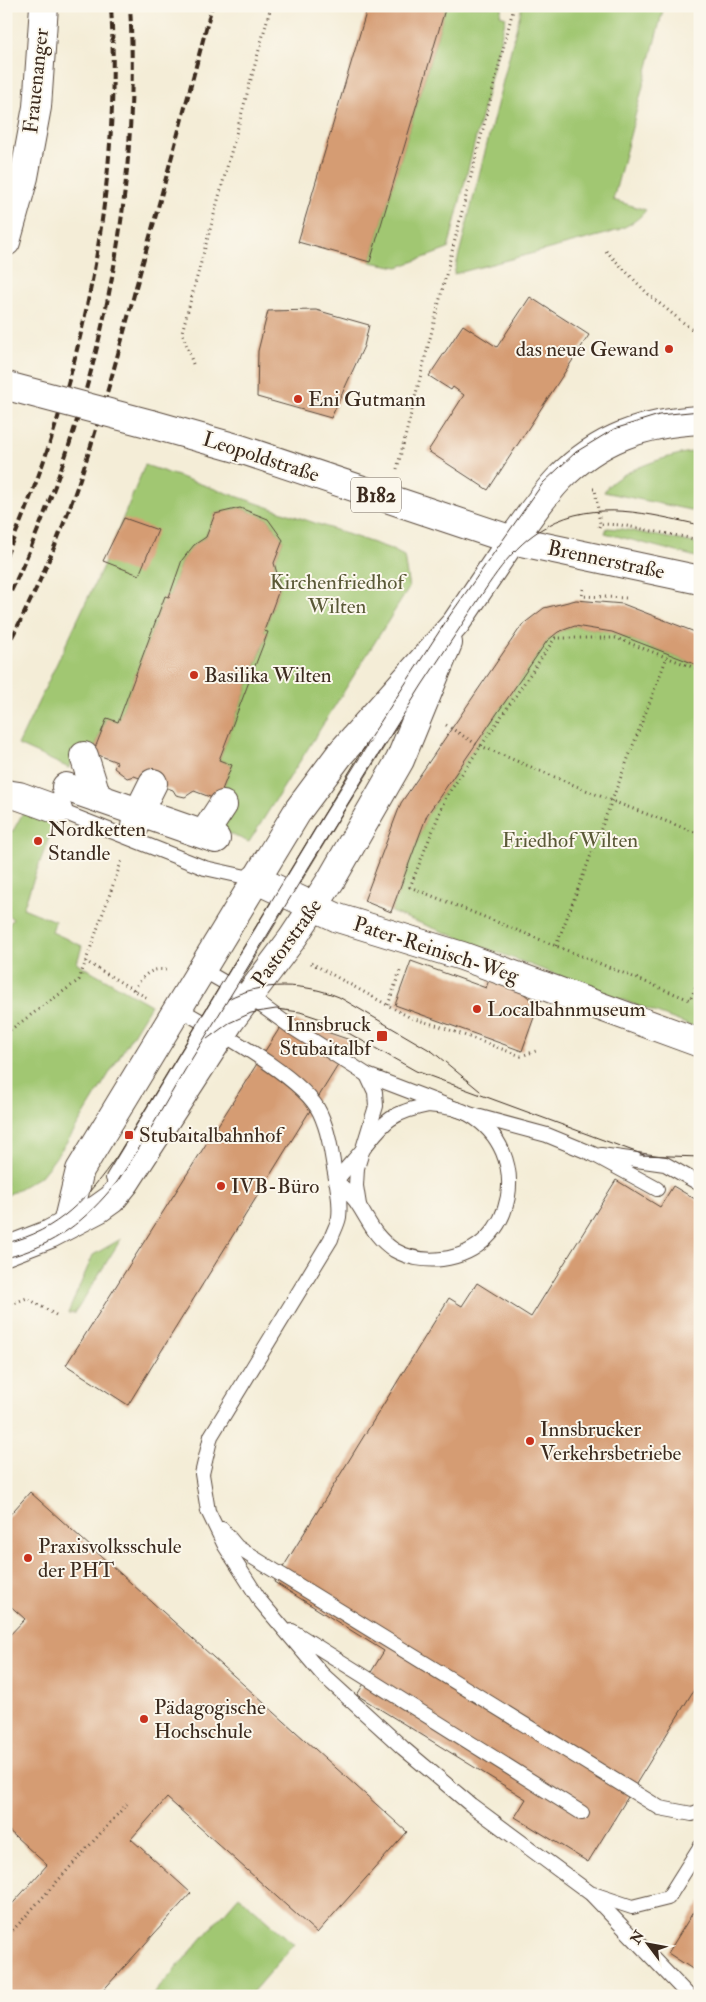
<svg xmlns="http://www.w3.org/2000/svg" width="706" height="2002" viewBox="0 0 706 2002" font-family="'IM FELL Double Pica',serif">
	<rect width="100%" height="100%" fill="#fbf7ec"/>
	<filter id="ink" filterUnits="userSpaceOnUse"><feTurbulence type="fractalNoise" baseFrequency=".02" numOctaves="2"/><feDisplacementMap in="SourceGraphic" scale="10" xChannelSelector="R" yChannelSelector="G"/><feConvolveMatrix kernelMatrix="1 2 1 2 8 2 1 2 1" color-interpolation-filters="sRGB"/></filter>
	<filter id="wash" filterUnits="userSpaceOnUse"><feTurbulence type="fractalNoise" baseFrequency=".0096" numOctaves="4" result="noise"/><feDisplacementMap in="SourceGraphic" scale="20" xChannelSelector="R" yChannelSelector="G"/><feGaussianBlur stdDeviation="1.12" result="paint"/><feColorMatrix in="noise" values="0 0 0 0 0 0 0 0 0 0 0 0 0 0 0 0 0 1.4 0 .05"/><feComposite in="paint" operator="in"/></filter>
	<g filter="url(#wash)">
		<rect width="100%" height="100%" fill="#f4edd7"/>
		<g fill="#a1c772" stroke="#6e7848">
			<polygon points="446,6 502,6 500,15 506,17 448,249 398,267 370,262"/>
			<path d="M522,6H651L663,10L613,200L646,210C637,222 624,228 610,233L454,274Z"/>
			<path d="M700,451V512L604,492C614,471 677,452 700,451Z"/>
			<polygon points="145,465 388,548 404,556 409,588 249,842 219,829 218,800 232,765 219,760 268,633 264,631 279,590 279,580 274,563 283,540 268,519 240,508 215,514 206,537 194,545 182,560 169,597 165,596 118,722 106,718 93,753 73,758 69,768 18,745 104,564"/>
			<polygon points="607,528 622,529 700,544 700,558 605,533"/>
			<polygon points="575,626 612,632 700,666 700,1012 694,1027 391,912 427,815 547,641 558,632"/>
			<polygon points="25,809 54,824 23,908 55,921 52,932 82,946 77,963 151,1005 71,1136 53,1161 41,1176 6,1196 6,928 13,919 6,914 6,832 13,831"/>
			<polygon points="121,1239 75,1313 68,1313 93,1255"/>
			<polygon points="239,1896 294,1944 249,1996 152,1996"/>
		</g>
		<g id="blocks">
			<g fill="#d59c73">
				<polygon points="368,6 446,6 370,262 298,242"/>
				<polygon points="530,297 589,335 488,490 428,451 464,395 453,387 451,390 429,376 463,325 497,347"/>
				<polygon points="316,310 369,325 364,346 331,418 257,397 258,351 268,311"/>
				<polygon points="240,508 268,519 283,540 274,563 279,580 279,590 264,631 268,632 219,760 232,765 218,800 194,791 185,797 176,795 173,790 134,776 127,778 114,768 117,762 93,753 107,718 118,722 165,596 169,597 182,560 194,545 206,537 215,514"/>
				<polygon points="124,518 158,530 139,575 103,561"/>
				<polygon points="576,600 623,604 700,634 700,666 612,632 575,626 558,632 547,641 427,815 391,912 364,901 401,803 522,625 544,608"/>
				<polygon points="411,961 486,988 489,980 522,992 538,1006 522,1051 395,1005"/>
				<polygon points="286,1018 353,1041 128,1405 66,1365"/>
				<polygon points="616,1180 660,1207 673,1186 700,1202 700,1680 588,1862 515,1817 526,1799 357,1695 384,1651 274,1582 449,1298 462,1306 477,1283 531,1317"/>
				<polygon points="30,1492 407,1832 317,1933 167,1798 131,1839 191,1893 98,1996 6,1996 6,1911 47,1865 6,1828 6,1639 25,1619 6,1602 6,1519"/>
				<polygon points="700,1901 700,1974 668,1953"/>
			</g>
		</g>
	</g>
	<g filter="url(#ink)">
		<use href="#blocks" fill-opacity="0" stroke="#57473a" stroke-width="1"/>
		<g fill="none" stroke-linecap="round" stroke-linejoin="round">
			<defs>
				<g id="lane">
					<polyline points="58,810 205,868 255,879"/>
					<polyline points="201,969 248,996 290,1026 367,1075 469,1114 547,1135 593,1154 657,1189"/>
					<path d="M178,1008C213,1029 304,1077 320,1113C328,1130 331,1149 334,1168C337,1183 341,1202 339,1217C338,1224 333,1232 331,1239L211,1436L202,1474L208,1511L225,1546L261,1602L322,1674L403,1748L471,1805L590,1893L632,1907L668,1898L700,1847"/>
					<path d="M429,1105C443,1107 458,1107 470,1115C533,1152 517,1250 442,1259C426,1261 408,1258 394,1250C375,1237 371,1225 359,1206C354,1197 344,1188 336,1181C345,1169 355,1159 364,1148C385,1120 393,1112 429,1105Z"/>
					<polyline points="601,1155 665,1164 700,1184"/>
					<polyline points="113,1178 330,819 409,693"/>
					<polyline points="359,1205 356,1186 357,1168 376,1106 375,1092 367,1075"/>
					<polyline points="222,1529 237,1547 254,1558 660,1808 692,1814 700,1811"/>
					<polyline points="292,1631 582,1813"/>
					<polyline points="592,1895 689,1996"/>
				</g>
				<g id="street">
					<polyline points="6,242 24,177 37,107 44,6"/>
					<path d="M512,540C527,520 541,498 559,479C599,438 644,423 700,420"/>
					<polyline points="84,756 97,797"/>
					<polyline points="66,787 216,839"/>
					<polyline points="6,794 19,796 58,810"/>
					<polyline points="135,826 139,811 153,783"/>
					<polyline points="204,834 223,805"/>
					<polyline points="255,879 338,918 462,956 700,1043"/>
				</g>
				<g id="secondary">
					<polyline points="67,1224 80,1170 299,809 340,754 456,623 512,540"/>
					<polyline points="6,1251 50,1234 98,1209 112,1199 125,1183 230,1021 292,939 331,880 400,760 448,643"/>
				</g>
				<polyline id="primary" points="151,424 240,449 512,540 700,580"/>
			</defs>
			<use href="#lane" stroke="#57473a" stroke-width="16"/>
			<use href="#street" stroke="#57473a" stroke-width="30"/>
			<use href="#secondary" stroke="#57473a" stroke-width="30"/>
			<use href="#primary" stroke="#57473a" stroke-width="30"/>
			<g stroke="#57473a" stroke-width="3" stroke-dasharray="1 4" stroke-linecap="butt">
				<polyline points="606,251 649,295 700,336"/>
				<polyline points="193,364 182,332 271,6"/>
				<polyline points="397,469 514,6"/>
				<polyline points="593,489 595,489 600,524"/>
				<polyline points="599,527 600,524 621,525 700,540"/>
				<polyline points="583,589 582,596 627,598"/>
				<polyline points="700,670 616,638 555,638 446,797 410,887 690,1000 700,977"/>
				<polyline points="446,725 476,744 612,801 700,834"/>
				<polyline points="556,946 667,657"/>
				<polyline points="85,961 149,999"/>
				<polyline points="311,963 411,1018 439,1026 521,1056 539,1050"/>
				<path d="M134,990C142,977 150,967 166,970"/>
				<polyline points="388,1005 401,968"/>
				<polyline points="6,1033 79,980 122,860"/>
				<polyline points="6,1306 27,1298 56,1315"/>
				<polyline points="6,1938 127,1804"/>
			</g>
			<use href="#lane" stroke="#fff" stroke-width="14"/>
			<use href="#street" stroke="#fff" stroke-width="28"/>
			<use href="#secondary" stroke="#fff" stroke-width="28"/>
			<use href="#primary" stroke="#fff" stroke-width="28"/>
			<g stroke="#3b2a1e" stroke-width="1">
				<path d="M228,999C262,981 305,983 339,997L433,1052L480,1091"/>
				<polyline points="207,1039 229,1023 251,1013 276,1009 300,1012 327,1021 416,1071 644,1155"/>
				<polyline points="640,1155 700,1157"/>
				<path d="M6,1243C59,1231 87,1198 117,1156L370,738L448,618L543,483L576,452L614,429L659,415L700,411"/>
				<path d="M6,1258C56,1245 85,1221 117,1182C146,1140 169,1095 196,1052C271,930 345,806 422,685C437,662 452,640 467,617C490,583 510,546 547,526C596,499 649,514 700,525"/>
			</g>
			<g stroke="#3b2a1e" stroke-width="4" stroke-dasharray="8 4" stroke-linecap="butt">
				<path d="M6,556C81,388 122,191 111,6"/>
				<path d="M6,602C93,421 142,208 130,6"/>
				<path d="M6,648C70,532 102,415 136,287C162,194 187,100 212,6"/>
			</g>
			<defs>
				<polyline id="primary-bridge" points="7,386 151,424"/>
			</defs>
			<use href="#primary-bridge" stroke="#57473a" stroke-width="30" stroke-linecap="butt"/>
			<use href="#primary-bridge" stroke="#fff" stroke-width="28"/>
		</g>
	</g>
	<g fill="#c8321e" stroke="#fbf7ec" stroke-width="2">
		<circle cx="669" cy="349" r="5"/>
		<circle cx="298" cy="399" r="5"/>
		<circle cx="194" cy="675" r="5"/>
		<circle cx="38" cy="841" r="5"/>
		<circle cx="477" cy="1009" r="5"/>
		<rect x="376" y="1030" width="12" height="12" rx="2.5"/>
		<rect x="124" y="1130" width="10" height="10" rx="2.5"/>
		<circle cx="221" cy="1186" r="5"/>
		<circle cx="530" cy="1441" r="5"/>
		<circle cx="28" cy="1558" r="5"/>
		<circle cx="144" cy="1719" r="5"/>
	</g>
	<g text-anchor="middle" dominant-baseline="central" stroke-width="4" stroke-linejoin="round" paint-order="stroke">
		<rect fill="#fbf7ec" stroke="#75685c" stroke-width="1" x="351" y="477.5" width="50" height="35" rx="4"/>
		<g font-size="20" font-weight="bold" fill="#3b2a1e">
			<text x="376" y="495">B182</text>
		</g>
		<g font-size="21" fill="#3b2a1e" stroke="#fbf7ec">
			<text transform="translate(36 81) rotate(-84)">Frauenanger</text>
			<text transform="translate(261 457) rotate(18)">Leopoldstraße</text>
			<text transform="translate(606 560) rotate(12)">Brennerstraße</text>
			<text transform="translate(287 943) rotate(-54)">Pastorstraße</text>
			<text transform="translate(436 950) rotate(18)">Pater-Reinisch-Weg</text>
		</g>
		<g font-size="21" fill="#3b2a1e" stroke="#fbf7ec" text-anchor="start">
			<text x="659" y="349" text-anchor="end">das neue Gewand</text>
			<text x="308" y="399">Eni Gutmann</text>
			<text x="204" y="675">Basilika Wilten</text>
			<text x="48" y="829">Nordketten<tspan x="48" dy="24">Standle</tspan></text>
			<text x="487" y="1009">Localbahnmuseum</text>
			<text x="371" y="1024" text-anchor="end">Innsbruck<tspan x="371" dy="24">Stubaitalbf</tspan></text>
			<text x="139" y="1135">Stubaitalbahnhof</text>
			<text x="231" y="1186">IVB-Büro</text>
			<text x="540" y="1429">Innsbrucker<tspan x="540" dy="24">Verkehrsbetriebe</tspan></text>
			<text x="38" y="1546">Praxisvolksschule<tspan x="38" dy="24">der PHT</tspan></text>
			<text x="154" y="1707">Pädagogische<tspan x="154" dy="24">Hochschule</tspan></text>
		</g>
		<g font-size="21" fill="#5a5937" stroke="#fbf7ec">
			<text x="337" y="582">Kirchenfriedhof<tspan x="337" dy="24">Wilten</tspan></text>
			<text x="570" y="840">Friedhof Wilten</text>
		</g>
	</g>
	<rect width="706" height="2002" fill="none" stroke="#fbf7ec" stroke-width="25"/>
	<g transform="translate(648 1944) rotate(302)" stroke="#fbf7ec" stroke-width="4" paint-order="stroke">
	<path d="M0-4L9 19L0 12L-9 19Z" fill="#3b2a1e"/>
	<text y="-8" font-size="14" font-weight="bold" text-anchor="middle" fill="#3b2a1e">N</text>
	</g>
</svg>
